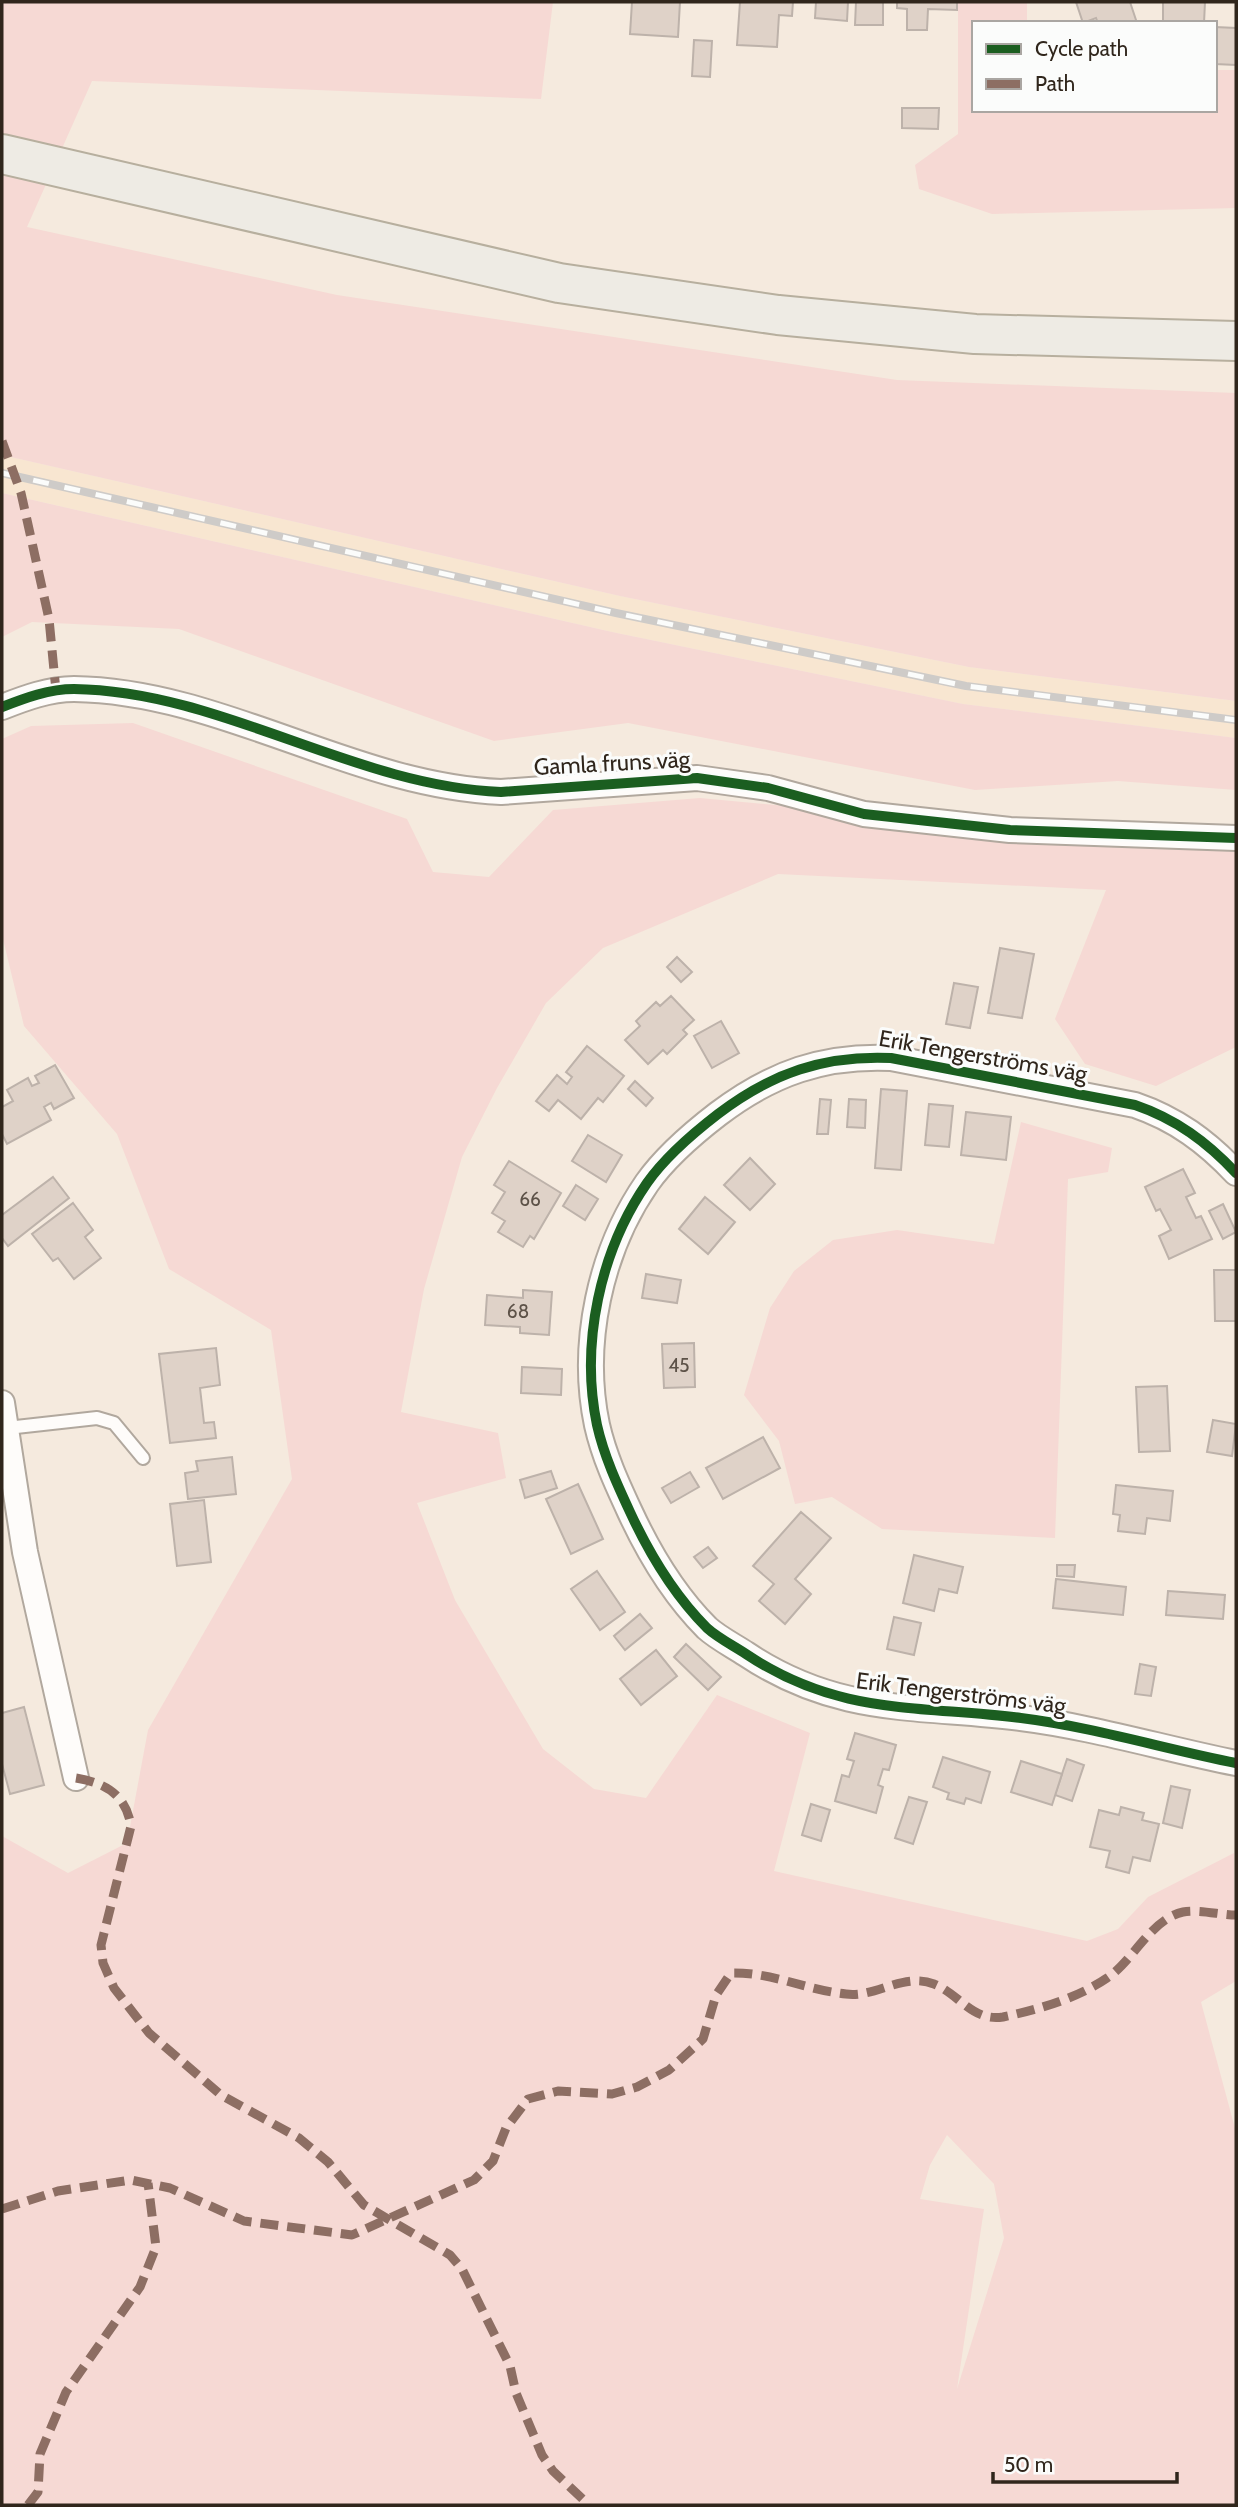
<svg xmlns="http://www.w3.org/2000/svg" width="1238" height="2507" viewBox="0 0 1238 2507" font-family="Cabin,sans-serif">
	<rect width="100%" height="100%" fill="#f5eade"/>
	<polygon fill="#f8e6d1" points="2,455 620,596 969,667 1236,701 1236,738 963,704 612,632 2,493"/>
	<g fill="#f6d9d4" fill-rule="evenodd">
		<polygon points="2,2 553,2 541,99 92,81 27,227 337,295 897,380 1236,393 1236,701 969,667 620,596 2,455"/>
		<polygon points="958,2 1027,2 1027,23 974,23 974,110 1143,110 1144,113 1155,110 1215,110 1215,70 1236,70 1236,208 992,214 919,189 915,165 958,134"/>
		<polygon points="2,493 612,632 963,704 1236,738 1236,790 1118,781 975,790 628,723 494,741 179,629 32,622 2,637"/>
		<path d="M133,723L407,819L433,872L489,877L553,810L700,798L1236,848V1047L1156,1086L1085,1064L1055,1019L1106,890L778,874L603,948L546,1003L497,1088L462,1157L424,1289L401,1412L498,1433L506,1478L417,1503L455,1600L543,1749L594,1789L646,1798L717,1695L810,1733L774,1871L1087,1941L1118,1929L1148,1897L1234,1853L1236,1981L1201,2002L1236,2132V2505H2V1836L68,1873L127,1843L148,1730L292,1479L271,1330L169,1269L117,1134L24,1026L2,935V739L31,726ZM947,2135L994,2184L1004,2238L957,2389L984,2209L920,2199L930,2165Z"/>
		<polygon points="1021,1122 1112,1148 1108,1172 1068,1179 1055,1538 882,1529 832,1497 795,1504 779,1441 744,1395 770,1308 794,1271 833,1240 897,1230 994,1244"/>
	</g>
	<g fill="#dfd2c8" stroke="#bdb2aa" stroke-width="2">
		<polygon points="632,2 680,2 678,37 630,34"/>
		<polygon points="740,2 793,2 792,16 779,15 777,47 737,45"/>
		<polygon points="816,2 848,2 847,21 815,18"/>
		<polygon points="856,2 883,2 883,25 855,25"/>
		<polygon points="897,2 957,2 957,10 928,9 927,30 907,30 907,9 897,8"/>
		<polygon points="1076,2 1130,2 1137,23 1098,23 1096,18 1083,23"/>
		<polygon points="1163,2 1205,2 1204,23 1163,23"/>
		<polygon points="1215,27 1236,28 1236,65 1215,64"/>
		<polygon points="694,40 712,41 710,77 692,76"/>
		<polygon points="902,108 939,108 938,129 902,128"/>
		<polygon points="1000,948 1034,954 1022,1018 988,1013"/>
		<polygon points="677,957 692,972 681,982 667,967"/>
		<polygon points="954,983 978,987 970,1028 946,1024"/>
		<polygon points="671,996 694,1020 683,1030 687,1034 667,1054 663,1050 648,1064 625,1040 640,1026 636,1021 656,1002 660,1006"/>
		<polygon points="721,1021 739,1053 712,1068 694,1036"/>
		<polygon points="587,1046 624,1076 603,1102 598,1098 581,1119 558,1100 549,1111 536,1101 557,1075 567,1084 572,1077 566,1072"/>
		<polygon points="55,1065 74,1098 54,1109 51,1103 44,1107 51,1120 7,1144 2,1134 2,1107 13,1101 7,1090 28,1078 32,1086 39,1083 35,1076"/>
		<polygon points="635,1081 653,1098 646,1106 628,1089"/>
		<polygon points="881,1089 907,1091 901,1170 875,1168"/>
		<polygon points="820,1099 831,1100 828,1134 817,1134"/>
		<polygon points="849,1099 866,1100 865,1128 847,1127"/>
		<polygon points="929,1104 953,1106 949,1147 925,1145"/>
		<polygon points="966,1112 1011,1117 1006,1160 961,1155"/>
		<polygon points="588,1135 622,1155 606,1182 572,1161"/>
		<polygon points="750,1158 775,1184 750,1210 724,1185"/>
		<polygon points="509,1161 561,1193 534,1239 530,1236 523,1247 498,1232 505,1221 492,1213 505,1192 494,1185"/>
		<polygon points="1183,1169 1195,1193 1186,1197 1196,1218 1201,1216 1212,1239 1169,1259 1159,1236 1171,1230 1160,1209 1156,1211 1145,1187"/>
		<polygon points="53,1177 69,1198 8,1246 2,1238 2,1215"/>
		<polygon points="576,1185 598,1199 585,1220 563,1206"/>
		<polygon points="705,1197 735,1222 708,1254 679,1229"/>
		<polygon points="73,1203 93,1230 85,1237 101,1258 74,1279 58,1258 53,1261 32,1234"/>
		<polygon points="1223,1204 1236,1232 1223,1239 1209,1211"/>
		<polygon points="1214,1270 1236,1270 1236,1321 1215,1321"/>
		<polygon points="646,1274 681,1280 677,1303 642,1298"/>
		<polygon points="523,1290 552,1292 549,1335 520,1333 520,1327 485,1325 487,1295 523,1298"/>
		<polygon points="694,1343 695,1387 664,1388 662,1344"/>
		<polygon points="216,1348 220,1385 200,1388 204,1423 214,1422 216,1438 170,1443 159,1354"/>
		<polygon points="522,1367 562,1369 561,1395 521,1393"/>
		<polygon points="1167,1386 1170,1451 1139,1452 1136,1387"/>
		<polygon points="1213,1420 1236,1424 1232,1456 1207,1452"/>
		<polygon points="763,1437 780,1468 723,1499 706,1468"/>
		<polygon points="232,1457 236,1494 188,1499 185,1473 198,1471 196,1461"/>
		<polygon points="551,1471 557,1488 525,1498 520,1480"/>
		<polygon points="690,1472 699,1487 671,1503 662,1488"/>
		<polygon points="578,1484 603,1539 571,1554 546,1499"/>
		<polygon points="1116,1485 1173,1491 1170,1521 1147,1518 1145,1534 1118,1531 1120,1515 1113,1514"/>
		<polygon points="204,1500 211,1562 177,1566 170,1504"/>
		<polygon points="801,1512 831,1538 795,1579 811,1594 785,1624 759,1601 774,1584 753,1566"/>
		<polygon points="708,1547 717,1558 703,1568 694,1557"/>
		<polygon points="914,1555 963,1567 957,1593 939,1589 934,1611 903,1603"/>
		<polygon points="1057,1565 1075,1565 1074,1577 1057,1576"/>
		<polygon points="597,1571 625,1612 600,1630 571,1589"/>
		<polygon points="1056,1579 1126,1587 1123,1615 1053,1608"/>
		<polygon points="1168,1591 1225,1595 1223,1619 1166,1615"/>
		<polygon points="640,1614 652,1628 625,1650 614,1636"/>
		<polygon points="894,1617 921,1623 914,1655 887,1649"/>
		<polygon points="686,1644 721,1677 708,1690 674,1657"/>
		<polygon points="656,1650 677,1676 641,1705 620,1679"/>
		<polygon points="1140,1664 1156,1667 1151,1696 1135,1694"/>
		<polygon points="24,1707 44,1785 10,1794 2,1764 2,1713"/>
		<polygon points="855,1733 896,1745 889,1770 883,1769 878,1785 883,1787 876,1813 835,1801 842,1775 849,1777 854,1761 847,1759"/>
		<polygon points="943,1757 990,1772 981,1803 966,1798 964,1804 947,1799 949,1793 933,1787"/>
		<polygon points="1067,1759 1084,1765 1072,1801 1055,1795"/>
		<polygon points="1021,1761 1062,1774 1052,1805 1011,1792"/>
		<polygon points="1171,1786 1190,1790 1182,1828 1163,1823"/>
		<polygon points="909,1797 927,1802 913,1844 895,1838"/>
		<polygon points="811,1804 830,1810 821,1841 802,1835"/>
		<polygon points="1121,1807 1144,1813 1142,1820 1159,1824 1150,1861 1133,1857 1129,1873 1106,1867 1110,1851 1090,1847 1099,1810 1119,1815"/>
	</g>
	<g fill="none" stroke-linecap="round" stroke-linejoin="round">
		<defs>
			<polyline id="service" points="7,1428 97,1418 114,1423 143,1458"/>
			<g id="minor">
				<path d="M2,707C25,698 49,689 74,689C222,691 353,786 501,792L697,778L768,788L864,814L1010,830L1236,838"/>
				<path d="M1236,1173C1207,1142 1176,1119 1135,1105L891,1058C824,1055 772,1073 718,1114C692,1134 666,1156 647,1183C600,1251 580,1344 597,1425C604,1456 617,1484 630,1512C649,1553 675,1596 707,1628C718,1638 734,1646 746,1654C839,1716 917,1705 1021,1718C1093,1727 1165,1749 1236,1763"/>
				<polyline points="2,1403 25,1552 76,1778"/>
			</g>
			<polyline id="primary" points="2,154 559,283 778,315 975,334 1236,341"/>
		</defs>
		<use href="#service" stroke="#b1a89e" stroke-width="16"/>
		<use href="#minor" stroke="#b1a89e" stroke-width="28"/>
		<use href="#primary" stroke="#b7af9e" stroke-width="42"/>
		<use href="#service" stroke="#fefcfa" stroke-width="12"/>
		<use href="#minor" stroke="#fefcfa" stroke-width="24"/>
		<use href="#primary" stroke="#eeebe4" stroke-width="38"/>
		<defs>
			<polyline id="rail" points="2,473 616,613 966,686 1236,720"/>
		</defs>
		<use href="#rail" stroke="#cecbc8" stroke-width="8"/>
		<use href="#rail" stroke="#fbfcfb" stroke-width="5" stroke-dasharray="16" stroke-linecap="butt"/>
		<g stroke="#8d6e63" stroke-width="9" stroke-dasharray="18 9" stroke-linecap="butt">
			<polyline points="2,441 21,493 49,619 56,691"/>
			<path d="M76,1778C106,1783 126,1795 131,1826L101,1945L103,1963L114,1988L149,2033L221,2095L299,2138L328,2162L364,2205L450,2255L462,2269L510,2366L516,2393L542,2455L553,2471L589,2505"/>
			<path d="M2,2209L58,2191L131,2180L170,2188L244,2221L352,2235L474,2180L493,2161L506,2128L528,2099L558,2091L612,2094L637,2087L669,2070L703,2039L716,1995L731,1973C772,1972 806,1990 846,1994C876,1998 903,1972 934,1984C959,1994 973,2022 1003,2017C1037,2010 1078,1998 1107,1978C1133,1961 1151,1919 1183,1912C1198,1909 1221,1915 1236,1915"/>
			<polyline points="28,2505 38,2492 40,2454 66,2392 140,2287 156,2247 148,2183"/>
		</g>
		<defs>
			<g id="cycleway">
				<path d="M2,707C25,698 49,689 74,689C222,691 353,786 501,792L697,778L768,788L864,814L1010,830L1236,838"/>
				<path d="M1236,1173C1207,1142 1176,1119 1135,1105L891,1058C824,1055 772,1073 718,1114C692,1134 666,1156 647,1183C600,1251 580,1344 597,1425C604,1456 617,1484 630,1512C649,1553 675,1596 707,1628C718,1638 734,1646 746,1654C839,1716 917,1705 1021,1718C1093,1727 1165,1749 1236,1763"/>
			</g>
		</defs>
		<use href="#cycleway" stroke="#fbfcfb" stroke-width="15"/>
		<use href="#cycleway" stroke="#1b5e20" stroke-width="10"/>
	</g>
	<g text-anchor="middle" dominant-baseline="central" stroke-width="6" stroke-linejoin="round" paint-order="stroke">
		<g font-size="19" fill="#5d5248">
			<text x="530" y="1199">66</text>
			<text x="518" y="1311">68</text>
			<text x="679" y="1365">45</text>
		</g>
		<g font-size="23" fill="#30261c" stroke="#fbfcfb">
			<text transform="translate(612 763) rotate(-3)">Gamla fruns väg</text>
			<text transform="translate(983 1056) rotate(10)">Erik Tengerströms väg</text>
			<text transform="translate(961 1693) rotate(7)">Erik Tengerströms väg</text>
		</g>
	</g>
	<rect width="1238" height="2507" fill="none" stroke="#30261c" stroke-width="7"/>
	<rect x="972" y="21" width="245" height="91" fill="#fbfcfb" stroke="#aaa6a2" stroke-width="2"/>
	<rect x="986" y="44" width="35" height="10" fill="#1b5e20" stroke="#aaa6a2" stroke-width="2"/>
	<text x="1035" y="56" font-size="21" fill="#30261c">Cycle path</text>
	<rect x="986" y="79" width="35" height="10" fill="#8d6e63" stroke="#aaa6a2" stroke-width="2"/>
	<text x="1035" y="91" font-size="21" fill="#30261c">Path</text>
	<path d="M993 2472v10h184v-10" fill="none" stroke="#30261c" stroke-width="3.5"/>
	<text x="1004" y="2472" font-size="21" fill="#30261c" stroke="#fbfcfb" stroke-width="5" paint-order="stroke">50 m</text>
</svg>
